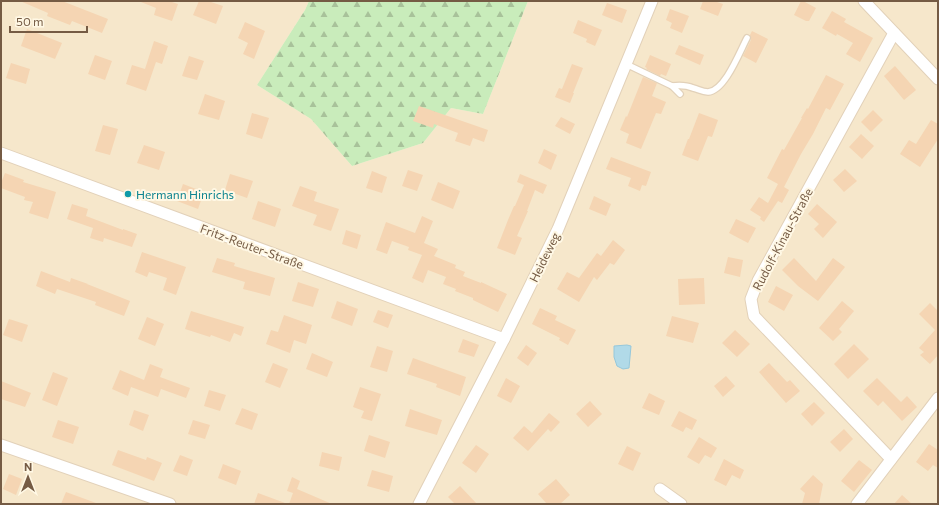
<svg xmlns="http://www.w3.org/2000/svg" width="939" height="505" viewBox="0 0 939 505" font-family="Commissioner,sans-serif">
	<defs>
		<pattern id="forest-firs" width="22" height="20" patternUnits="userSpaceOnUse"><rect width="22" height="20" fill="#c9ecbb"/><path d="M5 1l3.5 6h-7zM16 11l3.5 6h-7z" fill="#a8c29a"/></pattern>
	</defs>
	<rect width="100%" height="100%" fill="#fef5dd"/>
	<polygon fill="#f6e7cb" points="1,1 309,1 305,10 257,85 311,119 352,166 423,143 451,108 483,114 528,1 938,1 938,504 1,504"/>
	<polygon fill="url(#forest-firs)" points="309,1 528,1 483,114 451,108 423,143 352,166 311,119 257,85 305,10"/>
	<polygon fill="#b1dae8" stroke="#96c8db" points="627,345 631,346 629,368 623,369 617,366 614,357 614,346"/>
	<g fill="#f5d5b3">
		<polygon points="20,1 62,1 108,19 102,33 72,21 70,25 47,16 48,13"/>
		<polygon points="141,1 169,1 178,4 172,21 154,15 156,8 141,2"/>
		<polygon points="199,1 208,1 223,6 216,24 193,15"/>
		<polygon points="703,1 714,1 723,4 718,16 700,9"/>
		<polygon points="801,1 803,1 816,8 809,21 806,21 794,15"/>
		<polygon points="607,3 627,10 622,23 602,15"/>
		<polygon points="670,9 689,16 682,33 670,28 672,23 666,20"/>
		<polygon points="832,11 846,19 844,22 873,38 860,62 846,54 853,43 837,34 836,36 822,28"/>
		<polygon points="578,20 602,30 595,46 586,42 587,39 573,33"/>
		<polygon points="245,22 265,31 254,59 243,54 248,43 238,38"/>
		<polygon points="27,29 62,43 55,59 21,46"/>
		<polygon points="752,31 768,39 756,63 743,56 751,40 750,35"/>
		<polygon points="154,41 168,46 162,64 156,62 146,91 126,84 132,65 145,69"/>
		<polygon points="679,45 704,55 700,65 675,54"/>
		<polygon points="95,55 112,61 105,80 88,74"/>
		<polygon points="650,55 671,64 666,76 661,74 660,76 646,69 647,68 645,67"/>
		<polygon points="189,56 204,61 197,80 182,76"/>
		<polygon points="11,63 30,69 26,84 6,78"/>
		<polygon points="572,64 583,68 573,93 574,93 570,103 555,97 559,88 562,89"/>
		<polygon points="895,66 916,90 904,100 884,76"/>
		<polygon points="826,75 844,84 830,110 826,108 813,134 801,154 784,187 789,190 782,203 778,201 764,222 760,219 761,217 750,210 759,197 768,203 778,184 767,178 782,149 784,150 802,118 801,118 807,108 808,109"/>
		<polygon points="643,77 657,83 652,96 666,102 661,114 656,113 641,149 626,143 629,134 620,130 626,116 627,117"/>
		<polygon points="205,94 225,101 219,120 198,114"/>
		<polygon points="419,106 488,130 484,142 473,138 470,146 455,141 458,133 434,124 433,128 413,121"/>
		<polygon points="873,110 883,120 871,132 861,122"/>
		<polygon points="252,113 269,118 262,139 246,134"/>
		<polygon points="699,113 718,120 712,137 708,136 698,161 682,155 688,139 689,139"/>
		<polygon points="561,117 575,124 570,134 555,126"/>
		<polygon points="931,120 938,124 938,139 920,167 900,154 909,140 916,144"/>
		<polygon points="103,125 118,129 110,155 95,151"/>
		<polygon points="861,134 874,146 862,159 849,147"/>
		<polygon points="144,145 165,152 159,170 137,163"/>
		<polygon points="544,149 557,155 551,170 538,163"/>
		<polygon points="611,157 651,172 646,186 642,185 640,191 628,186 631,178 606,169"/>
		<polygon points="845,169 857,181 844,192 833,180"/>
		<polygon points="408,170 423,175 417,191 402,186"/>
		<polygon points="372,171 387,177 382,193 366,188"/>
		<polygon points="5,173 24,180 23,182 56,192 48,219 29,213 33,202 24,200 25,197 1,188 1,183"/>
		<polygon points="230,174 253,181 247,198 225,190"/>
		<polygon points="520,174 547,185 543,194 535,190 527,211 528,211 517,236 522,238 515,255 497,248 508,220 514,206 515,206 524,185 517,182"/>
		<polygon points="438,182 460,191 453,209 431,200"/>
		<polygon points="183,184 204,192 198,209 177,201"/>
		<polygon points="300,186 317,192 314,201 339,209 331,231 313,225 317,215 292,206"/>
		<polygon points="594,196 611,204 606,216 589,209"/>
		<polygon points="258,201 281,209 275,227 252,219"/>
		<polygon points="72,204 88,209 86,216 123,230 123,229 137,234 132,247 104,238 103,242 90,238 93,228 67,219"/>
		<polygon points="817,204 837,222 823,238 814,229 819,224 808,214"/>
		<polygon points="422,216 433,221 424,243 438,249 434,256 456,265 455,268 465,272 463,276 481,283 481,282 507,294 498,312 473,300 473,298 455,291 456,289 443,284 446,277 428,270 423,283 412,278 422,255 408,250 409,247 392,241 387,254 376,250 386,222 415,233"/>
		<polygon points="736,219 756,228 748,243 729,233"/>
		<polygon points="346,230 361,235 357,249 342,244"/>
		<polygon points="613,240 625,250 614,265 610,263 597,280 594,277 579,302 557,289 567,272 579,278 597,253 601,256"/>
		<polygon points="142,252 186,267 176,295 163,290 167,278 149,272 147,277 135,272"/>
		<polygon points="728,257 743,260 740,277 724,273"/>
		<polygon points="217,258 235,263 234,266 275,278 270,296 243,289 245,282 212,272"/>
		<polygon points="794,258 816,281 833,258 845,267 818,301 798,286 782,270"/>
		<polygon points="41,271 70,282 71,278 88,284 87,284 130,301 124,316 95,305 96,302 57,289 55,294 36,286"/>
		<polygon points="704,278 705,304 679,305 678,279"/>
		<polygon points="298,282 319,289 313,307 292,301"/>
		<polygon points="776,286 793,295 784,311 768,302"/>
		<polygon points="337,301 358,309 352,326 331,318"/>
		<polygon points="842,301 854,311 839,329 842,332 833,341 819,328"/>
		<polygon points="930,303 938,311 938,355 930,364 920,355 924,352 919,348 935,330 919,314"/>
		<polygon points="540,308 557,316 555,320 576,330 568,345 559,340 560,338 532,324"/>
		<polygon points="378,310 393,315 388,328 373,322"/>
		<polygon points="191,311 244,327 241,336 234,333 230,342 211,335 210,337 185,329"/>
		<polygon points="284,315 312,325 306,344 294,340 290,353 266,344 271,330 278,332"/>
		<polygon points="672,316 699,323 693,343 666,336"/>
		<polygon points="147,317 164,324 155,346 138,339"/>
		<polygon points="9,319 28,325 22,342 3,335"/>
		<polygon points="735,330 750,344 737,357 722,343"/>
		<polygon points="463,339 479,345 474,357 458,352"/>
		<polygon points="854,344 869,359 848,379 834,364"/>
		<polygon points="526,345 537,353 528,366 517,358"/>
		<polygon points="377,346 393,351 387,372 370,367"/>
		<polygon points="312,353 333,362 327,377 306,369"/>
		<polygon points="413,358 466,377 460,396 436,387 437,384 407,374"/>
		<polygon points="273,363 288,369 280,388 265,382"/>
		<polygon points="769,363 787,382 790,380 800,391 786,403 759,372"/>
		<polygon points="150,364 163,369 160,377 190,388 186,398 161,389 158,397 131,387 128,396 112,389 120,370 144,380"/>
		<polygon points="53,372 68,378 57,406 42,400"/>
		<polygon points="726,376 735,386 723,397 714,386"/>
		<polygon points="506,378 520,386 511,403 497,396"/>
		<polygon points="877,378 901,402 907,396 917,407 902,421 883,401 878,406 863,391"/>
		<polygon points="1,381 31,393 25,407 1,399"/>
		<polygon points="360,387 381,394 372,421 361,418 364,411 353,407"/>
		<polygon points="209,390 226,395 220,411 204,406"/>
		<polygon points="649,393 665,401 659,415 642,408"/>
		<polygon points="590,401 602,414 588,427 576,414"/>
		<polygon points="814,402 825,413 812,426 801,414"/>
		<polygon points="242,408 258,414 252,430 235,424"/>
		<polygon points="410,409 442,420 437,435 405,426"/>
		<polygon points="134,410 149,415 143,431 129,425"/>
		<polygon points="679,411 697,420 692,430 686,427 683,432 671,426"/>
		<polygon points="549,413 560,422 551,432 548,429 528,451 513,438 524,426 532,433"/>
		<polygon points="58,420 79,427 73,444 52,437"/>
		<polygon points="193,420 210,425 205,439 188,434"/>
		<polygon points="844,429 853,439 840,452 830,442"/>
		<polygon points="369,435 390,442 385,458 364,451"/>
		<polygon points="699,437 717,448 711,458 705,455 699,464 687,457"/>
		<polygon points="929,444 938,450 938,468 933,465 928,471 916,462"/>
		<polygon points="476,445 489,454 476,473 462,463"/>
		<polygon points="627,446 641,453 633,471 618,464"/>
		<polygon points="118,450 146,460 147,457 162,463 154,481 112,465"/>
		<polygon points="322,452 342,457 339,471 319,466"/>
		<polygon points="180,455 193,460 187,476 173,471"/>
		<polygon points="724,459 744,470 740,479 732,475 726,486 714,480"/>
		<polygon points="859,460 872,470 854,492 841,481"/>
		<polygon points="223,464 241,471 236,485 218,478"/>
		<polygon points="372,470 393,476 389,492 367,486"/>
		<polygon points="9,474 22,479 16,495 3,489"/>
		<polygon points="813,475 823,484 819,504 802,504 805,493 800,489"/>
		<polygon points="292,477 300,481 297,489 332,504 289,504 293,493 287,491"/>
		<polygon points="556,479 570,495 560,504 547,504 538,494"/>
		<polygon points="460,486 477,504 455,504 448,497"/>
		<polygon points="66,492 96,503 96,504 61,504"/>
		<polygon points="258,493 285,503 285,504 254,504"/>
		<polygon points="902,495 912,504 894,504"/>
	</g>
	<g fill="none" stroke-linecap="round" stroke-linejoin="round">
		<defs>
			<g id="service">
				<polyline points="626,64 672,86 680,94"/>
				<path d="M672,86C680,85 686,85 693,88C698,89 702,92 708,92C725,91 740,51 747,38"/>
			</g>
			<g id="minor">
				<polyline points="864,1 938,79"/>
				<polyline points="1,153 504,339"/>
				<polyline points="1,445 170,504"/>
				<polyline points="891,459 754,316 751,299 758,281 894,33"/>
				<polyline points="660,489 681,504"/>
				<polyline points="419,504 504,339 558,229 652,1"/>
				<polyline points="857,504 938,398"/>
			</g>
		</defs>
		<use href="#service" stroke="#e2d1b9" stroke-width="8"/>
		<use href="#minor" stroke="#e2d1b9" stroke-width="13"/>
		<use href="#service" stroke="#fff" stroke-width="5.5"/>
		<use href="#minor" stroke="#fff" stroke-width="11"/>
	</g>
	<circle fill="#0f9aa8" stroke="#fff8e5" stroke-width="1.5" cx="128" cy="194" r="4"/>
	<g text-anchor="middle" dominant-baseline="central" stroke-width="4" stroke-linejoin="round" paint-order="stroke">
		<g font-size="12" fill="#0d838f" stroke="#fff8e5" text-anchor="start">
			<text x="136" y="194">Hermann Hinrichs</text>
		</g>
		<g font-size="12" fill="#755b44" stroke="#fff8e5">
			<text transform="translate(782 239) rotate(-62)">Rudolf-Kinau-Straße</text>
			<text transform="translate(252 246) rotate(20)">Fritz-Reuter-Straße</text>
			<text transform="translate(544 257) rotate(-64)">Heideweg</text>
		</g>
	</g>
	<rect width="939" height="505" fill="none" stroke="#755b44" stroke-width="4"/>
	<g transform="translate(28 477)" stroke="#fff8e5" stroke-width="3" paint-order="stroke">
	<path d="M0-3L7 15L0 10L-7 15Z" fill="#755b44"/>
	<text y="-6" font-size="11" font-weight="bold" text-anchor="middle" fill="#755b44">N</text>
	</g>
	<path d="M10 26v6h77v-6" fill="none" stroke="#755b44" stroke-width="2"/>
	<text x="16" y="26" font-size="12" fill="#755b44" stroke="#fff8e5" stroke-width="3" paint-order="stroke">50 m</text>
</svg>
